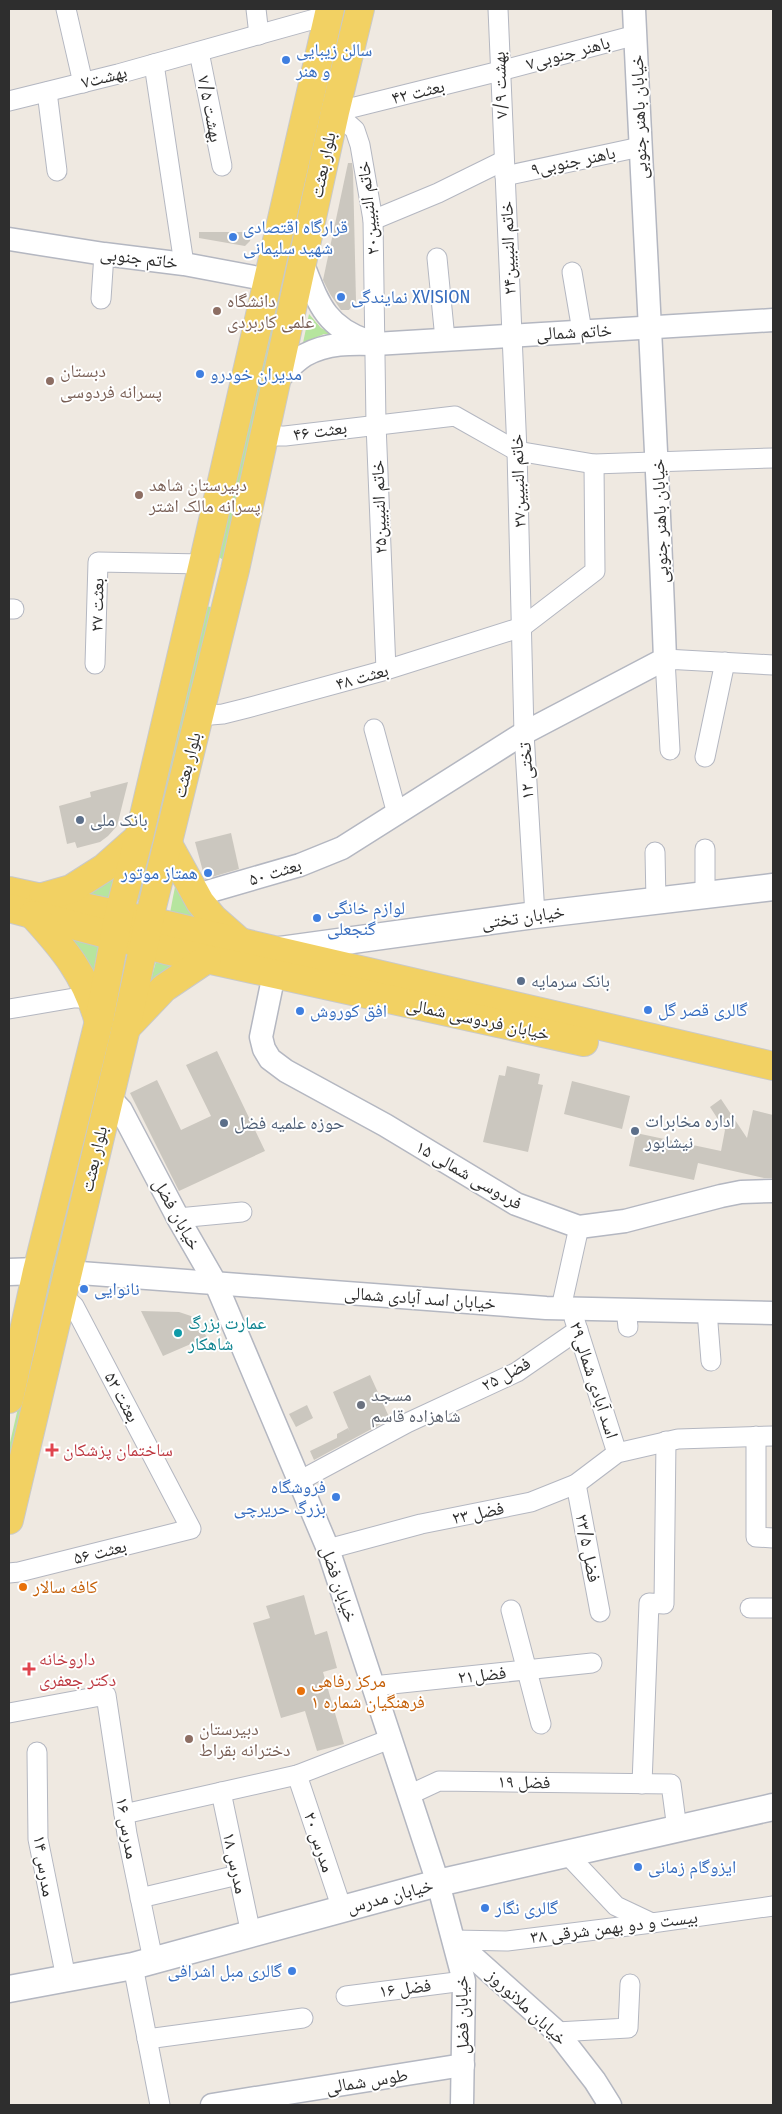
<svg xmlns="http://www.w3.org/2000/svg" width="782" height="2114" viewBox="0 0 782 2114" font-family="'Fira Sans Condensed','Noto Naskh Arabic',sans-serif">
	<rect width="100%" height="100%" fill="#efe9e1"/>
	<g fill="#b6e59e">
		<polygon points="341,9 349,9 223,560 219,557"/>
		<polygon points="309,314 321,328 332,334 324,334 303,343"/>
		<polygon points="205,606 211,607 144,901 135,899"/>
		<polygon points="116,867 108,903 70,894"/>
		<polygon points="178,871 213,927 169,918"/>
		<polygon points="63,938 104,942 94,987"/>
		<polygon points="158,954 189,961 145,1002"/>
		<polygon points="121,959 129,961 9,1486 9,1447"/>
	</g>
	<g fill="#cbc7bf">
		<polygon points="348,163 352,163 353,172 356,301 349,310 341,310 330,294 323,280"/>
		<polygon points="199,232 252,232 250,241 245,246 199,238"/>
		<polygon points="128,782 117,826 108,836 100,842 77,848 75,842 67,844 59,806 91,797 90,792"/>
		<polygon points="231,833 239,869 205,879 195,842"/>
		<polygon points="217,1051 265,1151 179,1191 130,1093 157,1080 181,1130 211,1116 186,1065"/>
		<polygon points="507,1066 540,1074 538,1084 543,1085 528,1152 483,1142 499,1075 505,1076"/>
		<polygon points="572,1081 630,1096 622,1129 564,1114"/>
		<polygon points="721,1099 747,1138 753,1110 773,1115 773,1178 764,1178 698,1163 694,1180 629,1166 636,1133 721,1151 725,1130 710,1107"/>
		<polygon points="141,1311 179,1312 191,1316 207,1337 163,1356"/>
		<polygon points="370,1375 390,1419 314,1460 310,1451 337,1438 337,1434 348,1428 350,1432 333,1392"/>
		<polygon points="307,1405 313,1418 296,1427 289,1414"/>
		<polygon points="304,1595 315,1635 327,1631 337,1668 323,1672 344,1744 317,1751 305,1711 281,1718 253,1623 270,1618 266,1606"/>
	</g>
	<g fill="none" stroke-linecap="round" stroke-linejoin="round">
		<defs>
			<g id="minor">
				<polyline points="66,9 83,83"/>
				<polyline points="256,9 259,35"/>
				<polyline points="498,9 517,451 524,733 535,915"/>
				<polyline points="199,52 222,166"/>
				<polyline points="154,64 184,264"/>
				<polyline points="47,92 57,171"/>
				<polyline points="9,101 118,74 329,15"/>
				<polyline points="335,112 355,130 360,145 373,220 376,424 386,670"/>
				<polyline points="335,112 500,71 636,35"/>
				<polyline points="505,176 640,147"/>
				<polyline points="373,220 438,193 503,161"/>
				<polyline points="437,258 445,339"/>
				<polyline points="572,272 582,331"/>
				<polyline points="101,299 104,254"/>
				<polyline points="265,436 285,436 455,416 517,451 594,464 773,458"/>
				<polyline points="9,609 14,609"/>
				<polyline points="95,664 98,562 203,564"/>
				<polyline points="199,716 223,714 247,708 386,670 522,627 595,571 594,464"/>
				<polyline points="374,729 397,814"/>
				<polyline points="670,750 665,659 773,665"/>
				<polyline points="705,757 725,662"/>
				<polyline points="705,849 705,895"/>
				<polyline points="655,852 656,901"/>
				<polyline points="9,1009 74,998 92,998"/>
				<polyline points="178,1218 242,1212"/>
				<polyline points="561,1308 579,1227"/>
				<polyline points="626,1309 628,1327"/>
				<polyline points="707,1311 711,1361"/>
				<polyline points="574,1318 617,1453"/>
				<polyline points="756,1436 756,1537 773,1538"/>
				<polyline points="299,1481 407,1423 517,1372 578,1330"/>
				<polyline points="576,1484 600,1612"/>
				<polyline points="328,1549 421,1524 531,1502 576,1484 617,1453 678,1439 773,1436"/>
				<polyline points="9,1573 19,1572 191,1529 74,1306 61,1294"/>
				<polyline points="750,1608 773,1608"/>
				<polyline points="511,1610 541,1724"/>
				<polyline points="373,1686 592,1663"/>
				<polyline points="9,1713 106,1695 127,1834 153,1960"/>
				<polyline points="37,1752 38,1839 66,1978"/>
				<polyline points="297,1775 342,1909"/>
				<polyline points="642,1784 649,1603 664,1604 666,1441"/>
				<polyline points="221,1792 251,1934"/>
				<polyline points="409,1795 439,1781 671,1784 677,1829"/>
				<polyline points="124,1814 297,1775 390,1739"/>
				<polyline points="567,1854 616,1906 652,1923"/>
				<polyline points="140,1898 238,1875"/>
				<polyline points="454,1940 507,1941 652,1923 773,1906"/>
				<polyline points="133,1966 160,2105"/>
				<polyline points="346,1996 464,1981"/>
				<polyline points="557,2032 628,2028 630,1984"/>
				<polyline points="147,2039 303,2018"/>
			</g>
			<g id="tertiary">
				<polyline points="9,239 104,254 184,264 269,280"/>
				<path d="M302,262C318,302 324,326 367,341"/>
				<path d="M278,379C286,371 295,361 305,355C327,343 351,343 375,344L773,320"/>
				<path d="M207,892L300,865L342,848L524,733L665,659C657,442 644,225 634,9"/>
				<polyline points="274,974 261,1037 264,1049 270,1059 286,1071 385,1125 516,1204 579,1227 625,1221 721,1196 741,1192 773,1191"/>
				<polyline points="109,1097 121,1110 178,1218 216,1284 328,1549 438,1883 464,1981 462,2105"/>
				<polyline points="67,1272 546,1308 773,1313"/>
				<polyline points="454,1940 557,2032 595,2081 610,2105"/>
				<polyline points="212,2105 463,2065"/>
			</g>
			<g id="secondary">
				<polyline points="280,950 535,915 773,887"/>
				<polyline points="9,1272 37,1271"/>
				<polyline points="9,1989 133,1966 438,1883 773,1807"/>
			</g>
			<g id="primary">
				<polyline points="168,844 200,902 213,918 238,940"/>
				<polyline points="9,891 171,926 773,1066"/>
				<polyline points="43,897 71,889 104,868 139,837"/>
				<polyline points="9,908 166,950 584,1042"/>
				<path d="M33,915C64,949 85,974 98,1019"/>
				<polyline points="126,1028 164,988 207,959"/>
				<polyline points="9,1399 37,1271 99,1021 119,914 139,837 203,564 330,9"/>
				<polyline points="9,1520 126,1028 152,907 235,570 335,112 360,9"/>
			</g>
		</defs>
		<use href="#minor" stroke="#b4b7c1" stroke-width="21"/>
		<use href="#tertiary" stroke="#b4b7c1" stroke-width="25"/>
		<use href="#secondary" stroke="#b4b7c1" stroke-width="29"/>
		<use href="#primary" stroke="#c9c9c9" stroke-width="30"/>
		<use href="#minor" stroke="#fff" stroke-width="19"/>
		<use href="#tertiary" stroke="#fff" stroke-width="22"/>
		<use href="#secondary" stroke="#fff" stroke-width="26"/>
		<use href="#primary" stroke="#f2d163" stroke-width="28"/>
	</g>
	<g fill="#3f7fe0" stroke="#fff" stroke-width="2">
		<circle cx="286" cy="60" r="5"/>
		<circle cx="233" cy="237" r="5"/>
		<circle cx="341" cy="297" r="5"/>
		<circle cx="200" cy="374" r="5"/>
		<circle cx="208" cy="873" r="5"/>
		<circle cx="317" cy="918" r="5"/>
		<circle cx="648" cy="1010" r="5"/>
		<circle cx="300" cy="1011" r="5"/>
		<circle cx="84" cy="1289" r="5"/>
		<circle cx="336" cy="1497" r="5"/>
		<circle cx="638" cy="1867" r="5"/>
		<circle cx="485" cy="1908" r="5"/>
		<circle cx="292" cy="1971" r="5"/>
	</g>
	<g fill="#8d6e63" stroke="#fff" stroke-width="2">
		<circle cx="217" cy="311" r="5"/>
		<circle cx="50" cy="381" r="5"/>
		<circle cx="139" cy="495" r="5"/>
		<circle cx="189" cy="1739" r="5"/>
	</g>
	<g fill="#5c6f8a" stroke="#fff" stroke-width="2">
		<circle cx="80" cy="820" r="5"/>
		<circle cx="521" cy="981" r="5"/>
		<circle cx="224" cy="1123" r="5"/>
		<circle cx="635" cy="1131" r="5"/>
	</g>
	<circle fill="#0f9aa8" stroke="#fff" stroke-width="2" cx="178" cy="1333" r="5"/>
	<circle fill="#6b7280" stroke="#fff" stroke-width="2" cx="361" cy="1405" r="5"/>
	<g fill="#e0444e" stroke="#fff" stroke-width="2">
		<path d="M49.5 1442.5h5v5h5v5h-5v5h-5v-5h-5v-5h5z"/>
		<path d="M26.5 1661.5h5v5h5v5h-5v5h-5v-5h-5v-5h5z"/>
	</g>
	<g fill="#e8710a" stroke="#fff" stroke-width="2">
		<circle cx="23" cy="1587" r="5"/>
		<circle cx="301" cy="1691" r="5"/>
	</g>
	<g text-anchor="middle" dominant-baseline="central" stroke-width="4" stroke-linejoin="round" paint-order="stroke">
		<g font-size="18" fill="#366cbe" stroke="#fff" text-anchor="start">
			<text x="296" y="50">سالن زیبایی<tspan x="296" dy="21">و هنر</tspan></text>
			<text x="243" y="227">قرارگاه اقتصادی<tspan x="243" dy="21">شهید سلیمانی</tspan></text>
			<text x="351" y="297">نمایندگی XVISION</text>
			<text x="210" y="374">مدیران خودرو</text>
			<text x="198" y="873" text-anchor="end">همتاز موتور</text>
			<text x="327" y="908">لوازم خانگی<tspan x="327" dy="21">گنجعلی</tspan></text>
			<text x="658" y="1010">گالری قصر گل</text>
			<text x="310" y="1011">افق کوروش</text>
			<text x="94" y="1289">نانوایی</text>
			<text x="326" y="1487" text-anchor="end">فروشگاه<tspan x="326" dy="21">بزرگ حریرچی</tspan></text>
			<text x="648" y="1867">ایزوگام زمانی</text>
			<text x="495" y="1908">گالری نگار</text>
			<text x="282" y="1971" text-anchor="end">گالری مبل اشرافی</text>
		</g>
		<g font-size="18" fill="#2e2e2e" stroke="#fff">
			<text transform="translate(568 53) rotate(-15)">باهنر جنوبی۷</text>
			<text transform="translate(104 77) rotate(-14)">بهشت۷</text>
			<text transform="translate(500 85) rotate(-92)">بهشت ۷/۹</text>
			<text transform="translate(418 92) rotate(-14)">بعثت ۴۲</text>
			<text transform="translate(210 109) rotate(79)">بهشت ۷/۵</text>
			<text transform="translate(639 117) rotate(-92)">خیابان باهنر جنوبی</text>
			<text transform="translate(573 161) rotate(-12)">باهنر جنوبی۹</text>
			<text transform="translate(323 165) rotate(-78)">بلوار بعثت</text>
			<text transform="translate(368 208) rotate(-96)">خاتم النبیین۲۰</text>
			<text transform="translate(508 248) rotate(-92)">خاتم النبیین۲۴</text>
			<text transform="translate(139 258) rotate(7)">خاتم جنوبی</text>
			<text transform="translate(574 332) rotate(-3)">خاتم شمالی</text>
			<text transform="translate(320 431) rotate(-8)">بعثت ۴۶</text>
			<text transform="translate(518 481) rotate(-92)">خاتم النبیین۲۷</text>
			<text transform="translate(379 507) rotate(-92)">خاتم النبیین۲۵</text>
			<text transform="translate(660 521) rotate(-92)">خیابان باهنر جنوبی</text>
			<text transform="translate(97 605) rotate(-89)">بعثت ۲۷</text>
			<text transform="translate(362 677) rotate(-16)">بعثت ۴۸</text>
			<text transform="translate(187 765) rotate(-76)">بلوار بعثت</text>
			<text transform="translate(526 771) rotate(-93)">تختی ۱۲</text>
			<text transform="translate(275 872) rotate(-17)">بعثت ۵۰</text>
			<text transform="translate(523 917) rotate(-8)">خیابان تختی</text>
			<text transform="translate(478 1019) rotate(12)">خیابان فردوسی شمالی</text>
			<text transform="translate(94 1159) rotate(-77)">بلوار بعثت</text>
			<text transform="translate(469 1175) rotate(30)">فردوسی شمالی ۱۵</text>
			<text transform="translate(177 1214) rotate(61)">خیابان فضل</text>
			<text transform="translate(420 1298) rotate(4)">خیابان اسد آبادی شمالی</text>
			<text transform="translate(506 1374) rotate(-28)">فضل ۲۵</text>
			<text transform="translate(594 1380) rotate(72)">اسد آبادی شمالی۲۹</text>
			<text transform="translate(122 1397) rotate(62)">بعثت ۵۲</text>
			<text transform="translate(478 1513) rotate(-12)">فضل ۲۳</text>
			<text transform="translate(588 1548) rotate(79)">فضل ۲۳/۵</text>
			<text transform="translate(100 1552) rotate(-14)">بعثت ۵۶</text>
			<text transform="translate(339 1584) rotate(71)">خیابان فضل</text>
			<text transform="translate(482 1675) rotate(-6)">فضل۲۱</text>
			<text transform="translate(524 1782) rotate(1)">فضل ۱۹</text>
			<text transform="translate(127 1828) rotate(80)">مدرس ۱۶</text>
			<text transform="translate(319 1842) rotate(72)">مدرس ۲۰</text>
			<text transform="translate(235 1863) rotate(78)">مدرس ۱۸</text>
			<text transform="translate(44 1866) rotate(81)">مدرس ۱۴</text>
			<text transform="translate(390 1896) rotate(-15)">خیابان مدرس</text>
			<text transform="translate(614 1927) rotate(-7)">بیست و دو بهمن شرقی ۳۸</text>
			<text transform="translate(405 1988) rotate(-7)">فضل ۱۶</text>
			<text transform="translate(527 2007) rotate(43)">خیابان ملانوروز</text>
			<text transform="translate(462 2015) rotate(-91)">خیابان فضل</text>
			<text transform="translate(367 2081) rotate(-9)">طوس شمالی</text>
		</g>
		<g font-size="18" fill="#785e54" stroke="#fff" text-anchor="start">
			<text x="227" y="301">دانشگاه<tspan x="227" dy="21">علمی کاربردی</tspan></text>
			<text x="60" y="371">دبستان<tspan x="60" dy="21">پسرانه فردوسی</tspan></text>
			<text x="149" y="485">دبیرستان شاهد<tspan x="149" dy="21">پسرانه مالک اشتر</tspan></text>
			<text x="199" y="1729">دبیرستان<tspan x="199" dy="21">دخترانه بقراط</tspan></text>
		</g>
		<g font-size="18" fill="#4e5e75" stroke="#fff" text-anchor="start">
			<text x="90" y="820">بانک ملی</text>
			<text x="531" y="981">بانک سرمایه</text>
			<text x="645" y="1121">اداره مخابرات<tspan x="645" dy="21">نیشابور</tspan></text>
			<text x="234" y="1123">حوزه علمیه فضل</text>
		</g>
		<g font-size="18" fill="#0d838f" stroke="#fff" text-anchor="start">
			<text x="188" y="1323">عمارت بزرگ<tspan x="188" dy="21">شاهکار</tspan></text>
		</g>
		<g font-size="18" fill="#5b616d" stroke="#fff" text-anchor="start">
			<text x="371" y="1395">مسجد<tspan x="371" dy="21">شاهزاده قاسم</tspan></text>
		</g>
		<g font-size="18" fill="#be3a42" stroke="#fff" text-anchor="start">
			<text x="63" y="1450">ساختمان پزشکان</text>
			<text x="39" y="1659">داروخانه<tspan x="39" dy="21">دکتر جعفری</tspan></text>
		</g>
		<g font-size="18" fill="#c56008" stroke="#fff" text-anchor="start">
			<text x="33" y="1587">کافه سالار</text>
			<text x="311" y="1681">مرکز رفاهی<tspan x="311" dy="21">فرهنگیان شماره ۱</tspan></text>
		</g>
	</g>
	<rect width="782" height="2114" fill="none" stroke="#2e2e2e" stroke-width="20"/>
</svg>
